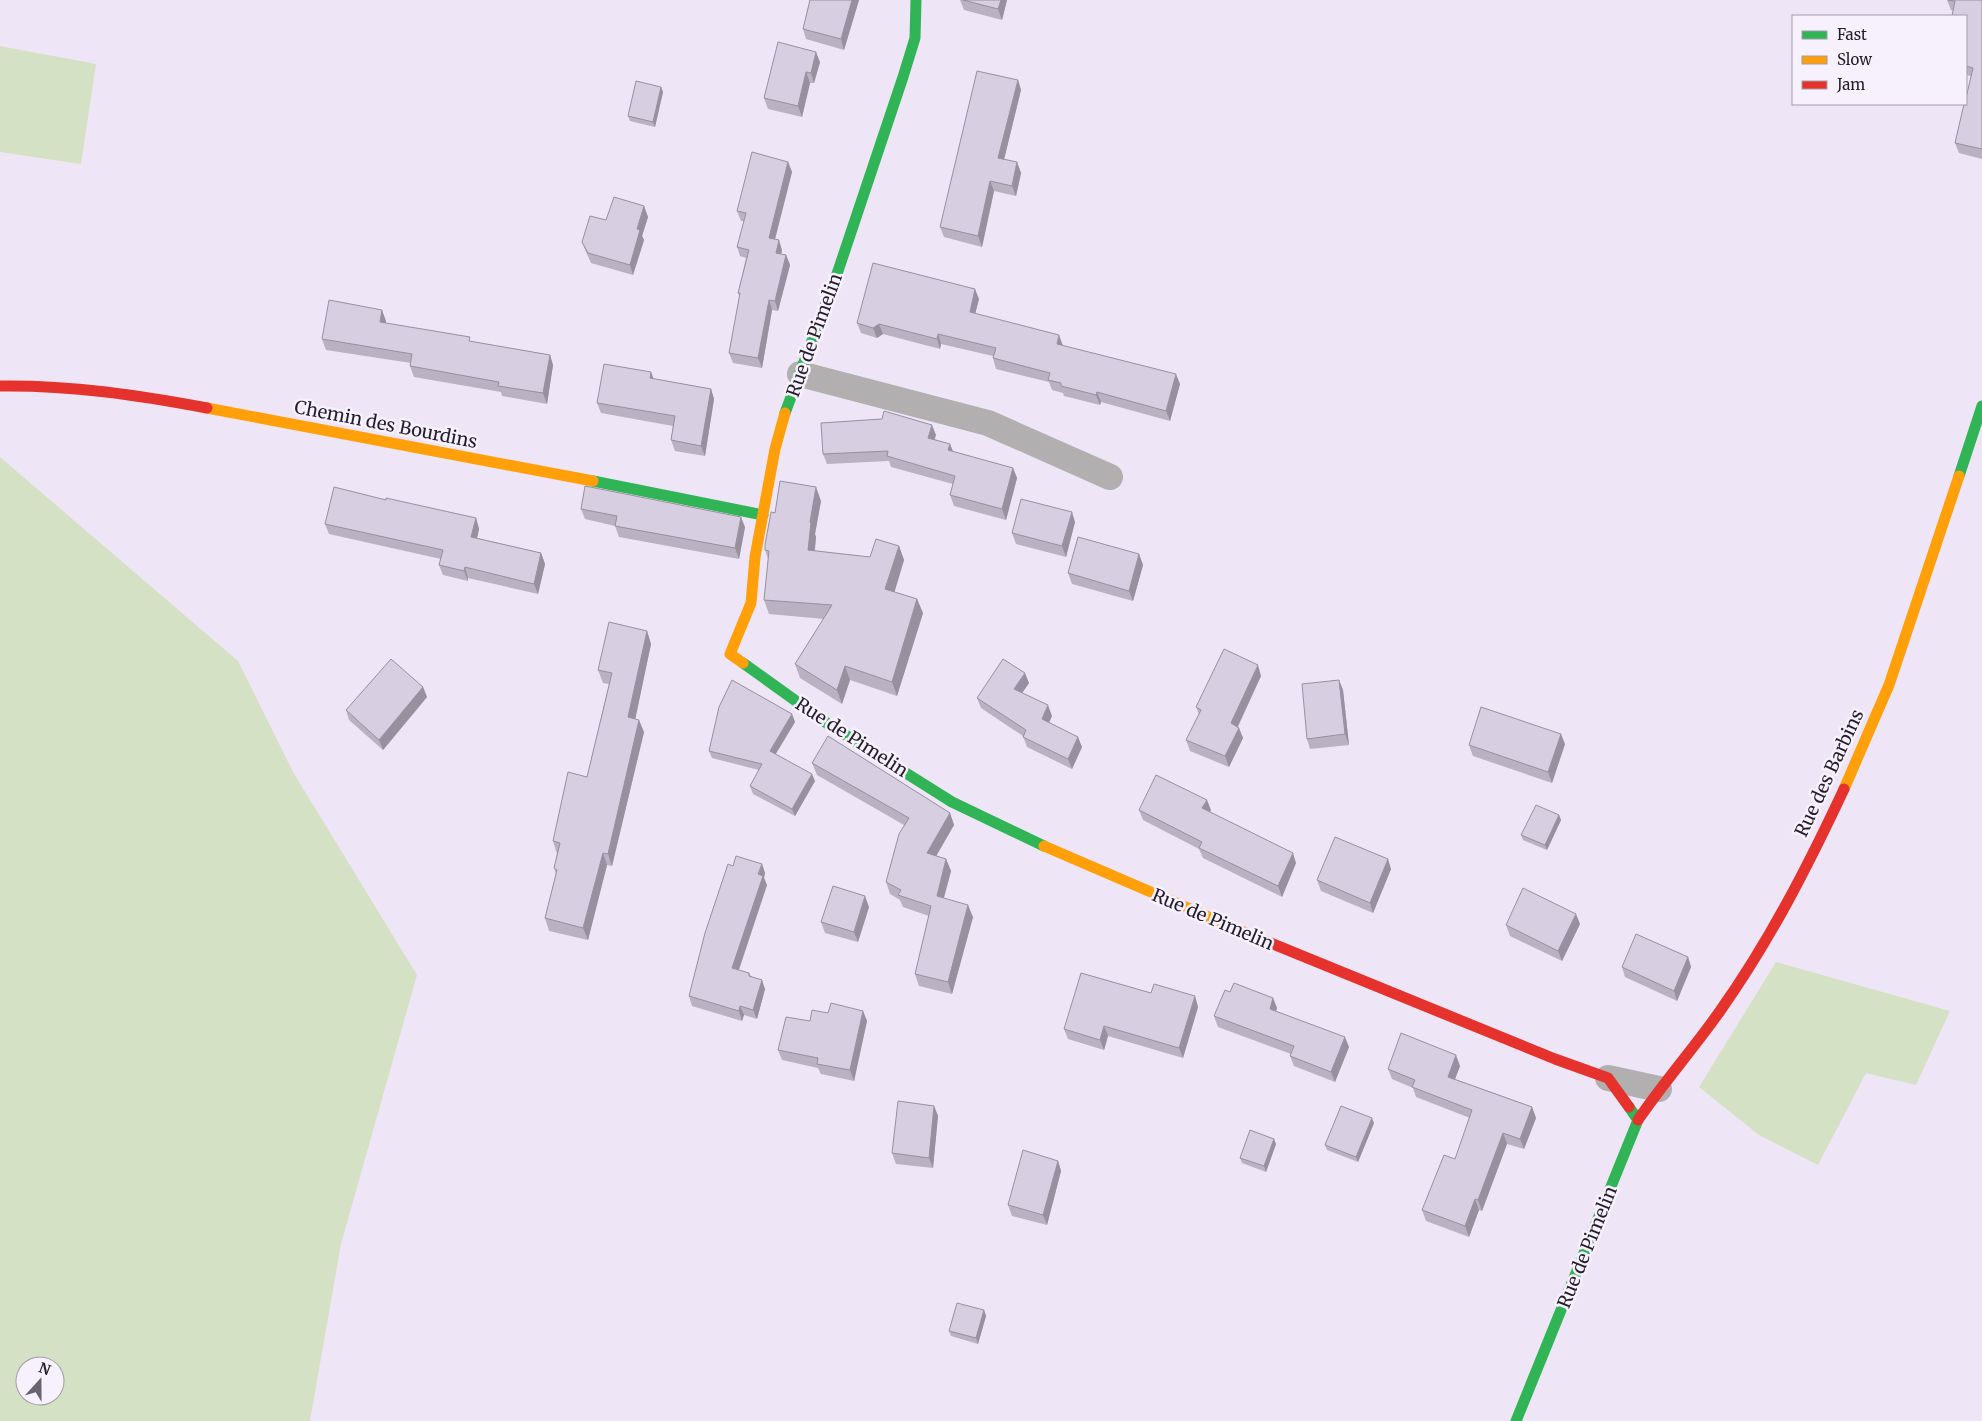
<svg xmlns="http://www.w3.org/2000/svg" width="1982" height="1421" viewBox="0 0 1982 1421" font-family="Merriweather,serif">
	<rect width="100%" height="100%" fill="#eee6f6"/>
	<g fill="#d5e1c4" fill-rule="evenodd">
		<polygon points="0,46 96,64 81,164 0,152"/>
		<path d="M0,457L238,661L293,772L417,975L341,1244L310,1421H0ZM25,1366H55V1396H25Z"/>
		<polygon points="1776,962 1950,1011 1916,1085 1866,1073 1818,1165 1759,1135 1699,1087"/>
	</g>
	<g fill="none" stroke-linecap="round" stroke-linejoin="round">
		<g stroke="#b2afb0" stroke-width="26">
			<polyline points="800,374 988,423 1110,477"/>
			<polyline points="1608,1078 1659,1089"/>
		</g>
		<g stroke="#30b455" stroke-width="11">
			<polyline points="785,413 838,271 903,77 915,38 916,0"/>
			<polyline points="1959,476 1982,406"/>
			<polyline points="593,481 763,515"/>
			<polyline points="743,663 828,724 952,802 1044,846"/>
			<polyline points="1516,1421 1638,1120 1629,1107"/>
		</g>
		<g stroke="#ff9f0a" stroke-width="11">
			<polyline points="207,408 593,481"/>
			<polyline points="743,663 730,654 751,603 755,557 775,449 785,413"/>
			<polyline points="1844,789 1889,685 1959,476"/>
			<polyline points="1044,846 1246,933"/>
		</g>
		<g stroke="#e5322d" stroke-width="11">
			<path d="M0,386C70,385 138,395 207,408"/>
			<polyline points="1246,933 1555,1059 1608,1078 1629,1107"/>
			<path d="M1638,1120C1664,1082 1694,1048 1720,1011C1769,942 1808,866 1844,789"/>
		</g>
	</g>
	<g fill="#bab1c2">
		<polygon points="810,0 859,0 844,50 806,39 803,29"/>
		<polygon points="960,0 1007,0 1002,20 964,10"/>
		<polygon points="1947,0 1982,0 1982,159 1959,153 1955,143 1971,76 1966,75 1966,16 1951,10"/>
		<polygon points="820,62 814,83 810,83 802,117 768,109 764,98"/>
		<polygon points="1018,80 1021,90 1004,159 1017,162 1021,173 1016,196 994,191 982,247 944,237 940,227"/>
		<polygon points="661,87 663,92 655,127 630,121 628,116"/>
		<polygon points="788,162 792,172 775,239 782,250 781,254 786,255 790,265 778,311 772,310 762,368 733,363 729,353 740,297 738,293 746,258 740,256 737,247 744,221 741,221 737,211"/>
		<polygon points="644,206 648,217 642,236 644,240 633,275 591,263 586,252 582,242 606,220"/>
		<polygon points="979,299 975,314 1063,346 1180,384 1170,421 1101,402 1100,405 1064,396 1063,393 1052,390 1049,382 996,369 993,358 993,356 941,344 940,349 883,334 877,338 861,333 857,323"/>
		<polygon points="386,321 386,323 471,342 550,355 553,365 547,404 502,396 501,392 414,377 410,366 411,363 326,350 322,339"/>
		<polygon points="654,379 711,389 714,399 705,456 675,451 671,440 673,426 601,413 597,403"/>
		<polygon points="936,435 934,439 950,444 953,452 1013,468 1017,478 1006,520 954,506 950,495 953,484 891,467 889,461 827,464 823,454"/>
		<polygon points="386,500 476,518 479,529 477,538 541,553 545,564 538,594 468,578 468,581 443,575 439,565 441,559 329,534 325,524"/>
		<polygon points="821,501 815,534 816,537 815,551 870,557 899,546 904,560 894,592 917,599 923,613 897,696 850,680 842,704 800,678 795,664 824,619 769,614 764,600 768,559 765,550 775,513"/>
		<polygon points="581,509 745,527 739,559 619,537 615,526 585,519"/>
		<polygon points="1075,522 1066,557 1016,544 1012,533"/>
		<polygon points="1139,554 1143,565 1133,601 1072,584 1068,573"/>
		<polygon points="647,631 651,644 635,719 644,732 612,866 607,865 588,940 549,931 545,918 556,874 554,868 557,854 553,841 587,777 609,684 603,683 598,670"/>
		<polygon points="1261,676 1238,727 1243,738 1229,767 1190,751 1186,740 1199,714 1196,707"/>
		<polygon points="1339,680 1343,690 1349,745 1310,749 1307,739"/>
		<polygon points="1029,683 1022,693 1052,716 1049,722 1082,747 1072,769 1027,747 1023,736 981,708 977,698"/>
		<polygon points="423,687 427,697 383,750 349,720 346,710"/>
		<polygon points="792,714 795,722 776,754 815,781 795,816 753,794 750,786 759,770 712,758 709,751"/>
		<polygon points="1565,744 1552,783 1473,756 1469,745"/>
		<polygon points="812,763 950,813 954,825 936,856 946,859 951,871 944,898 973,917 952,994 919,986 915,974 929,916 903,907 900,900 890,894 886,882 904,825 817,775"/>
		<polygon points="1139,810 1211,810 1210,812 1296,863 1282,897 1203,858 1199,849 1143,820"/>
		<polygon points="1559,815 1561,820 1547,850 1523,840 1521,835"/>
		<polygon points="762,864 765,873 764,878 767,885 739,970 749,973 751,976 765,989 757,1019 744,1015 742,1021 692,1006 689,996 733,866"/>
		<polygon points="1391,869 1373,913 1321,891 1317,880"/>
		<polygon points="869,907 858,942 825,933 821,922"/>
		<polygon points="1580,924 1562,961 1510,936 1506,925"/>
		<polygon points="1688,957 1691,967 1677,1001 1625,977 1622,967"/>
		<polygon points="1230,992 1273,998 1277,1008 1276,1011 1349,1047 1335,1082 1294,1066 1290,1056 1291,1054 1218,1027 1214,1016"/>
		<polygon points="1151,993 1195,996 1198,1007 1183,1058 1108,1036 1104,1050 1068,1039 1064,1029"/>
		<polygon points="863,1011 867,1021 854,1081 821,1074 818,1068 782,1060 778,1050 810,1021 828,1013"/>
		<polygon points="1460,1066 1455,1079 1532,1107 1536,1118 1524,1149 1507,1144 1482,1211 1479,1210 1469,1237 1426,1221 1422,1210 1455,1159 1470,1118 1416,1097 1413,1088 1392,1079 1388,1069"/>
		<polygon points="934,1106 938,1116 933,1168 896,1164 892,1153"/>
		<polygon points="1374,1123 1358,1162 1327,1150 1325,1145"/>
		<polygon points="1276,1144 1266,1172 1242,1163 1240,1158"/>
		<polygon points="1058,1161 1061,1171 1047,1225 1012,1216 1008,1205"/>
		<polygon points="984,1310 986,1316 978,1344 951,1336 949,1331"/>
	</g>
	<g fill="#97909e">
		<polygon points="852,0 859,0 844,50 841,39"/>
		<polygon points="1001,0 1007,0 1002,20 998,9"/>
		<polygon points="816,52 820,62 814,83 811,73"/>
		<polygon points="806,72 810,83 802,117 798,106"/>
		<polygon points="1018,80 1021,90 1002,168 998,158"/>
		<polygon points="661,87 663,92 655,127 653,122"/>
		<polygon points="788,162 792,172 773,247 769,238"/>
		<polygon points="1017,162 1021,173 1016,196 1012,186"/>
		<polygon points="990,181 994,191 982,247 978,236"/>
		<polygon points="644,206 648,217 642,236 644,240 633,275 630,265 637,229"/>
		<polygon points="779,240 782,250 779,263 776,253"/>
		<polygon points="786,255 790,265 778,311 775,301"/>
		<polygon points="975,289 979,299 973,322 970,312"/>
		<polygon points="769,300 772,310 762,368 758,358"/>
		<polygon points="382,310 386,321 384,333 380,322"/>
		<polygon points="879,324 883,334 877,338 873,328"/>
		<polygon points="938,334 941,344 940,349 937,339"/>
		<polygon points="1059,335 1063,346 1057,344"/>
		<polygon points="550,355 553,365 547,404 543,393"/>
		<polygon points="651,372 655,382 650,378"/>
		<polygon points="1176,374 1180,384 1170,421 1166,411"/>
		<polygon points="711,389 714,399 705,456 701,446"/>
		<polygon points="1097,392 1101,402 1100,405 1096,395"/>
		<polygon points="932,425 936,435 932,448 928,438"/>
		<polygon points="950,444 954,454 948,450"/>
		<polygon points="1013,468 1017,478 1006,520 1002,509"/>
		<polygon points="816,487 821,501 815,534 816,537 813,565 808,550 810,522"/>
		<polygon points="1072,512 1075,522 1066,557 1062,546"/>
		<polygon points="741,517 745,527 739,559 735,548"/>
		<polygon points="476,518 479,529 475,547 471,537"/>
		<polygon points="899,546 904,560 891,604 885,589"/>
		<polygon points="541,553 545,564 538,594 534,584"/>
		<polygon points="1139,554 1143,565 1133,601 1129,591"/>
		<polygon points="465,567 468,578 468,581 464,571"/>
		<polygon points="917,599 923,613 897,696 892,682"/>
		<polygon points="647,631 651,644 633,730 628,717"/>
		<polygon points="1258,665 1261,676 1234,734 1231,723"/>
		<polygon points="845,666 850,680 842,704 837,690"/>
		<polygon points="1025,673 1029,683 1018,699 1014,689"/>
		<polygon points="1339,680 1343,690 1349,745 1345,734"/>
		<polygon points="423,687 427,697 383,750 379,740"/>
		<polygon points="1048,705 1052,716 1046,729 1042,719"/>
		<polygon points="792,714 795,722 773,758 770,751"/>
		<polygon points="639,720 644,732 612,866 608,854"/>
		<polygon points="1239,728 1243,738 1229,767 1225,756"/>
		<polygon points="1561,734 1565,744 1552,783 1548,772"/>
		<polygon points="1078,737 1082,747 1072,769 1068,759"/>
		<polygon points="812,774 815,781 795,816 792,809"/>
		<polygon points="1207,800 1211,810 1206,819 1202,808"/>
		<polygon points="950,813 954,825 931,865 927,853"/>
		<polygon points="1559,815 1561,820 1547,850 1545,845"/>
		<polygon points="603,853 607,865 588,940 583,928"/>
		<polygon points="1293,853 1296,863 1282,897 1278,886"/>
		<polygon points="946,859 951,871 941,908 937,896"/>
		<polygon points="1388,859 1391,869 1373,913 1370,903"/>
		<polygon points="762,864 765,873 764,878 767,885 736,978 732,968"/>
		<polygon points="865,896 869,907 858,942 854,932"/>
		<polygon points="968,905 973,917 952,994 948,982"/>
		<polygon points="1576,914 1580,924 1562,961 1558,951"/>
		<polygon points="1688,957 1691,967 1677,1001 1674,991"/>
		<polygon points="762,980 765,989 757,1019 753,1010"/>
		<polygon points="1195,996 1198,1007 1183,1058 1179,1048"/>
		<polygon points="1273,998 1277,1008 1273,1019 1270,1009"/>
		<polygon points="740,1006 744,1015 742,1021 739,1011"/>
		<polygon points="863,1011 867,1021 854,1081 850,1070"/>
		<polygon points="1104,1026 1108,1036 1104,1050 1100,1040"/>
		<polygon points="1345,1037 1349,1047 1335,1082 1331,1072"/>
		<polygon points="1456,1055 1460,1066 1452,1087 1448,1077"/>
		<polygon points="934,1106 938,1116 933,1168 929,1158"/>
		<polygon points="1532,1107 1536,1118 1524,1149 1520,1139"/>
		<polygon points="1372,1118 1374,1123 1358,1162 1356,1157"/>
		<polygon points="1503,1133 1507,1144 1482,1211 1478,1200"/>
		<polygon points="1274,1139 1276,1144 1266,1172 1264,1166"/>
		<polygon points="1058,1161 1061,1171 1047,1225 1043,1215"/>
		<polygon points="1475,1199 1479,1210 1469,1237 1465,1226"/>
		<polygon points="984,1310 986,1316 978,1344 976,1338"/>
	</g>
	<g fill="#d8cee2" stroke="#97909e">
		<polygon points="810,0 852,0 841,39 803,29"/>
		<polygon points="963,0 1001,0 998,9"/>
		<polygon points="1948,0 1982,0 1982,149 1955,143 1964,104 1966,104 1966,98 1973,68 1966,66 1966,16 1952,16 1955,1"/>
		<polygon points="778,42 816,52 811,73 806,72 798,106 764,98"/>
		<polygon points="977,71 1018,80 998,158 1017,162 1012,186 990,181 978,236 940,227"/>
		<polygon points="636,81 661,87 653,122 628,116"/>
		<polygon points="752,152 788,162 769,238 779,240 776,253 786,255 775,301 769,300 758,358 729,353 740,293 738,293 749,250 737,247 746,213 737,211"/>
		<polygon points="614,197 644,206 637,229 640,230 630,265 588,253 582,242 590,216 606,220"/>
		<polygon points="873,263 975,289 970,312 1059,335 1057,344 1176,374 1166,411 1097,392 1096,395 1061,386 1061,383 1048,380 1050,373 993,358 996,348 938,334 937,339 879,324 873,328 857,323"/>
		<polygon points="329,300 382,310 380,322 470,337 469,341 550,355 543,393 498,386 499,382 410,366 412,354 322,339"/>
		<polygon points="604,364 651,372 650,378 711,389 701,446 671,440 675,416 597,403"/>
		<polygon points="884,411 932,425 928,438 950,444 948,450 1013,468 1002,509 950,495 955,476 887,456 888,451 823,454 821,423 882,419"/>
		<polygon points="780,481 816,487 810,522 811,523 808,550 870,557 876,539 899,546 885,589 917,599 892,682 845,666 837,690 795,664 832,605 764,600 769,551 765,550 765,545 771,512 775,513"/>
		<polygon points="585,486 741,517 735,548 615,526 617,516 581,509"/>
		<polygon points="334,487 386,500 386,498 476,518 471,537 541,553 534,584 465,567 464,571 439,565 443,550 325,524"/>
		<polygon points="1021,499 1072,512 1062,546 1012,533"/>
		<polygon points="1078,537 1139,554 1129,591 1068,573"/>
		<polygon points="609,622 647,631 628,717 639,720 608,854 603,853 583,928 545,918 557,870 554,868 560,843 553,841 568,772 587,777 612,673 598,670"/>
		<polygon points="1224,649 1258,665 1231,723 1239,728 1225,756 1186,740 1201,710 1196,707"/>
		<polygon points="391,659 423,687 379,740 346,710"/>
		<polygon points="1003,659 1025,673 1014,689 1048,705 1042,719 1078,737 1068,759 1023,737 1026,730 977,698"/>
		<polygon points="732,680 792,714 770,751 812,774 792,809 750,786 762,764 709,751 719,707"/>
		<polygon points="1339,680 1345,734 1307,739 1302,684"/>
		<polygon points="1481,707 1561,734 1548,772 1469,745"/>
		<polygon points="828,736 950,813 927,853 946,859 937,896 968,905 948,982 915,974 931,906 898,895 901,890 886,882 899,834 909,818 812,763"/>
		<polygon points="1156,775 1207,800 1202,808 1293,853 1278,886 1199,848 1202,842 1139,810"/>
		<polygon points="1536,805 1559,815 1545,845 1521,835"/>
		<polygon points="1335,837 1388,859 1370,903 1317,880"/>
		<polygon points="736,856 762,864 758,874 763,876 732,968 749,973 749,976 762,980 753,1010 740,1006 739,1011 689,996 705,933 728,864 733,866"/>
		<polygon points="833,886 865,896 854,932 821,922"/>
		<polygon points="1523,888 1576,914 1558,951 1506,925"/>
		<polygon points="1636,934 1688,957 1674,991 1622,967"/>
		<polygon points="1081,973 1151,993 1154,984 1195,996 1179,1048 1104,1026 1100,1040 1064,1029"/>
		<polygon points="1234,983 1273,998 1270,1009 1345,1037 1331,1072 1290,1056 1294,1046 1214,1016 1225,990 1230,992"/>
		<polygon points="831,1003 863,1011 850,1070 817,1064 818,1058 778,1050 786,1017 810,1021 812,1010 828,1013"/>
		<polygon points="1401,1033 1456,1055 1448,1077 1532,1107 1520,1139 1503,1133 1478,1200 1475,1199 1465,1226 1422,1210 1444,1155 1455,1159 1472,1110 1412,1087 1415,1080 1388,1069"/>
		<polygon points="898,1101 934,1106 929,1158 892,1153"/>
		<polygon points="1341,1106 1372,1118 1356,1157 1325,1145"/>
		<polygon points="1250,1130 1274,1139 1264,1166 1240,1158"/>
		<polygon points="1023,1150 1058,1161 1043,1215 1008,1205"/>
		<polygon points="957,1303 984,1310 976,1338 949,1331"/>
	</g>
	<g text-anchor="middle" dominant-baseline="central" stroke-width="5" stroke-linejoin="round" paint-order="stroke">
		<g font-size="18" fill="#221d27" stroke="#f6f1fc">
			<text transform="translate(814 335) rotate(-70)">Rue de Pimelin</text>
			<text transform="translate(386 424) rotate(11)">Chemin des Bourdins</text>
			<text transform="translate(852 737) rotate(33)">Rue de Pimelin</text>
			<text transform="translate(1829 773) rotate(-65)">Rue des Barbins</text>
			<text transform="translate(1213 919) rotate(23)">Rue de Pimelin</text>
			<text transform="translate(1587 1247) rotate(-68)">Rue de Pimelin</text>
		</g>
	</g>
	<rect x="1792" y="15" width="175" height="90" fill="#f6f1fc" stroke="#a19ca7"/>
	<rect x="1802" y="31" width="25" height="8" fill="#30b455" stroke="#a19ca7"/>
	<text x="1837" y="40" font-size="15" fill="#221d27">Fast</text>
	<rect x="1802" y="56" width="25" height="8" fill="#ff9f0a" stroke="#a19ca7"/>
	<text x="1837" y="65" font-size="15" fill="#221d27">Slow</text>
	<rect x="1802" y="81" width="25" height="8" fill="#e5322d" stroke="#a19ca7"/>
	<text x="1837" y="90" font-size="15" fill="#221d27">Jam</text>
	<g transform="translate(40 1381) rotate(21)"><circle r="24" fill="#f6f1fc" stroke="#a19ca7"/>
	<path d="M0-4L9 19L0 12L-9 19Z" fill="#69636f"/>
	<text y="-8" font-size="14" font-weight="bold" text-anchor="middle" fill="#221d27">N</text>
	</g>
</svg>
